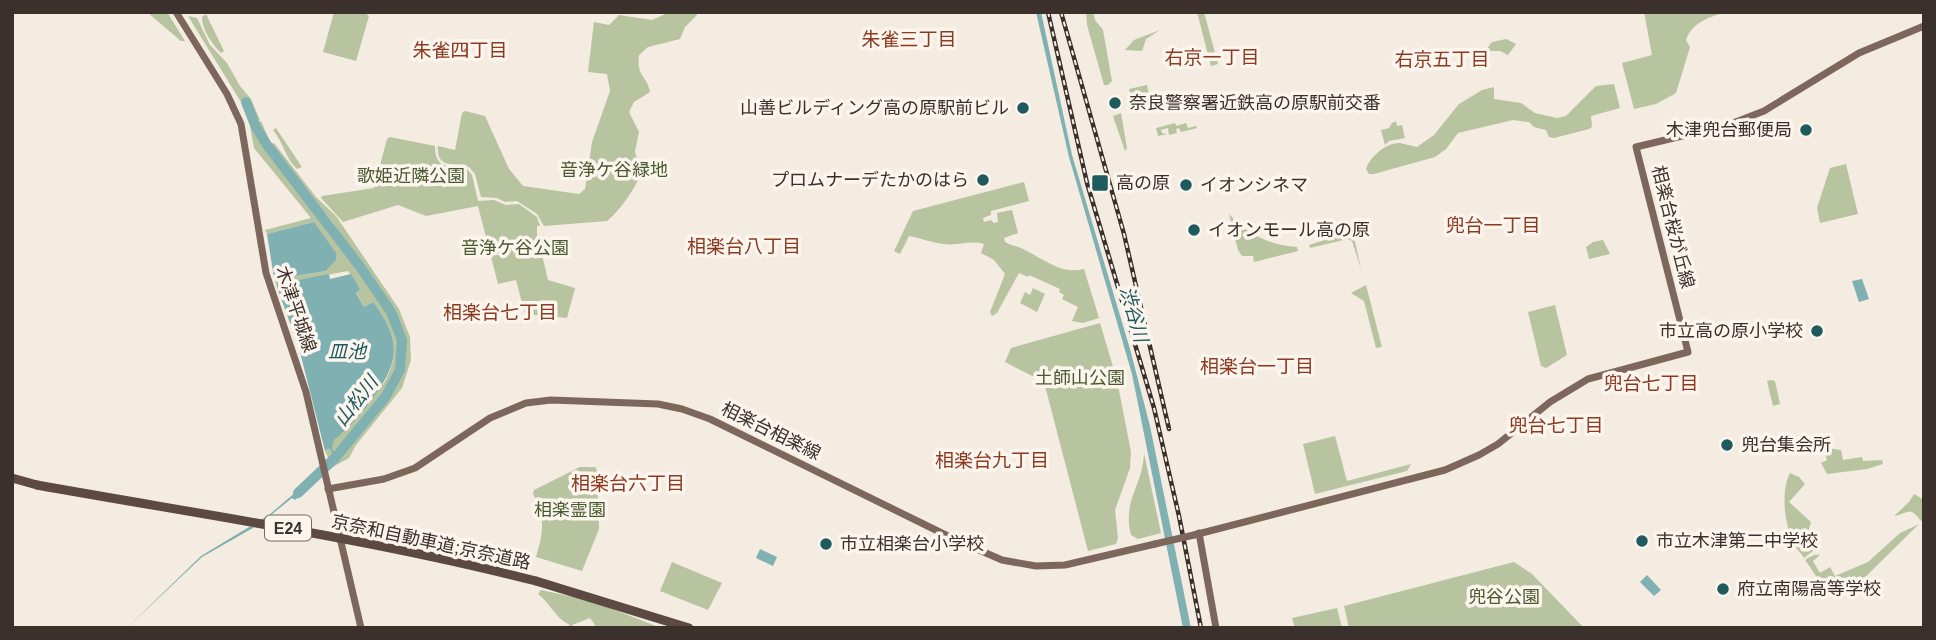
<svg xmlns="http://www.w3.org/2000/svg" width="1936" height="640" viewBox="0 0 1936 640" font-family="Helvetica,'Noto Sans JP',sans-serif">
	<rect width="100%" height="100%" fill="#f4ebe1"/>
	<g fill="#b8c4a0">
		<polygon points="147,12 167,12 185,41 181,41"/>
		<polygon points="334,12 364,12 369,16 356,61 323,52"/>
		<path d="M670,12H696L697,15L685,27L680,39L648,47L639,55C636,77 647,75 650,92L634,102L629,112L639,132L635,151L637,160L643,163C644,178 619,212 607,221L544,226L537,214L517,201L505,202L497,198L481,197L475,174L469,167C455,162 436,170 438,146L455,150L462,113L465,111L485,116L509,169L523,186L579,194L585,189L592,142L610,91L607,74L588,72L594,22L609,25L619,15L652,20Z"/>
		<polygon points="1086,12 1093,12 1095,20 1103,30 1112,81 1108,85 1104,85 1087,25"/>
		<polygon points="1197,12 1204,12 1218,64 1211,66"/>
		<path d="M1644,12H1728C1711,16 1692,22 1686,40L1690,47L1676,93L1656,104L1634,109L1622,63L1652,55Z"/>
		<path d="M206,14L224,51L221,53C212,44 202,30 202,17Z"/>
		<path d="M188,16L197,18L210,45L227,63L240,86L251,99L260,120L256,121L247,100L243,102L254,129L268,150L326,223L389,315L398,334L399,360L393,380L329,460L325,451L328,450L334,440L384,383C402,350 394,331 373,302L364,307L356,292L360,289L348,271L278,284L277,287L274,278L278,279L326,271L338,258L314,222L267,234L265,230L311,218L254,148L250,126L241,102Z"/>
		<polygon points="1160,30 1146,39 1142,51 1125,50 1134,40"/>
		<polygon points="1506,39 1516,44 1508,55 1500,51 1485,51 1492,42"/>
		<path d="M1614,84L1620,108L1591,116L1592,127L1589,129L1554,138L1549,137L1546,130L1534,127L1529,122L1513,120L1458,133L1446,149L1435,157L1374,174H1369L1366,169C1370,157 1386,142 1400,143C1405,144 1412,146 1417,147L1434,135L1459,104L1482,90L1494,87V99L1521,103L1535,113L1557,118L1566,116L1596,86Z"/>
		<polygon points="1147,85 1150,102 1145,108 1137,108 1133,104 1129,89"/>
		<polygon points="1121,113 1127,148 1125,151 1113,116"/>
		<polygon points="261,121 271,144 274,143 316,197 336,216 399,309 410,337 411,360 402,388 356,445 349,458 331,468 394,388 405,361 405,339 394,312 331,220 281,160 257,122"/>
		<polygon points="1396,121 1397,126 1402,125 1405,138 1389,141 1385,145 1381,130 1389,128 1392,123"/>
		<polygon points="1175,123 1176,126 1186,123 1188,128 1196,126 1197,128 1181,132 1179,128 1176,129 1177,133 1169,135 1168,128 1161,130 1162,133 1167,134 1158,136 1156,128"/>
		<path d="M276,128L302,167L297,169C286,159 283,142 273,130Z"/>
		<path d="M390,137L435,146C435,171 450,164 467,169L472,175L478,201L494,200L506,205L519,204L537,217L540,226H537V234L548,280L575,288L567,318L525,314L516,280L498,284L478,206L426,216L398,205L343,222L321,198L322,196L374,188L387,139Z"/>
		<polygon points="1846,164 1858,214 1820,223 1817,208 1830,168"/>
		<path d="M1024,182L1029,201L991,211V215L983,218L984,222L991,220L994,223L998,222L997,213L1012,210L1018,233L1004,238L1005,242C1012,246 1018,246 1025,250C1045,260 1062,275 1084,269L1099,318L1083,323L1072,321L1078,307L1062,299L1064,295L1059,292L1060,289L1029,275L1028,277L1019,273L997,313L992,316L990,312L1005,274L994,260L981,253L984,244C969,240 959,246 944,244C932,243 921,238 909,236L900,254L894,251L913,211Z"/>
		<path d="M1229,214C1247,235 1270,245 1297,247L1298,251L1254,262L1253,256H1242L1238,250Z"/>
		<polygon points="1347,233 1354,237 1361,269 1352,241 1348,239 1310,248 1309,245"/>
		<polygon points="1603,240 1610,254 1589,259 1586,247 1593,242"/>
		<polygon points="1366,285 1382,347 1376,348 1364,301 1351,293"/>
		<polygon points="1033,288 1045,294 1037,312 1020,303 1025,292 1030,295"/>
		<polygon points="1555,305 1567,355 1546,368 1541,366 1528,312"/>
		<polygon points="1100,323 1117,380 1131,452 1130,468 1115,510 1118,538 1116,544 1088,551 1044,382 1005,362 1011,348"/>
		<polygon points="1771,380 1775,381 1780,404 1773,406 1767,381"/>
		<polygon points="1335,436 1347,481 1411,464 1407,471 1315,494 1303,444"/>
		<polygon points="1827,448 1841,450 1843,460 1862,457 1863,461 1882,460 1883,464 1867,469 1827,474 1821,463 1827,460 1824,449"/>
		<path d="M1144,453L1161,533L1138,539L1131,535C1122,500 1143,486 1144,453Z"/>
		<path d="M580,467H595L597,470L599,529L582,571L536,557C544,530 545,519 533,493L534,490Z"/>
		<path d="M1790,473L1799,477L1805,484L1789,502L1811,522L1809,529L1812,543L1810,545L1813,551L1804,558C1800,552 1794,546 1792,539C1784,520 1781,491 1790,473Z"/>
		<path d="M1914,494L1924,500L1923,520L1921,521C1910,506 1909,513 1894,516L1909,502Z"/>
		<path d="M1919,524L1853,589C1830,605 1817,576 1805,560C1811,556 1814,554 1820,555L1813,561L1820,573L1830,567L1835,576L1868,562L1900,533Z"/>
		<polygon points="672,562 722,583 708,610 660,591"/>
		<polygon points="1514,562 1532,574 1584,628 1349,628 1344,606"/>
		<path d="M541,590L592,601L661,628H597L590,618L572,625L573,628H566L570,625C556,619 550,603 538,594Z"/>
		<polygon points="1337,608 1342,628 1295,628 1292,618"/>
	</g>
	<g fill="#7fb0b2">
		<polygon points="1036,12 1041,12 1072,155 1130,349 1150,426 1191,628 1183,628 1132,374 1069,157"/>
		<polygon points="314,222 336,253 337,259 326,271 277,279 274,278 267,234"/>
		<path d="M329,274L330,279L351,274L360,289L356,293L364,307L373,302C400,338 401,359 375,395C361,414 352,425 334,440L332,447L325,451L299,348L277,287V284Z"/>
		<polygon points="1862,279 1869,299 1859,302 1852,281"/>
		<polygon points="304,485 308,489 295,500 292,498 260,524 202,557 127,628 201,556 269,515"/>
		<polygon points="760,549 777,557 773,566 756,558"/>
		<polygon points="1647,575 1661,590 1654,596 1640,582"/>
	</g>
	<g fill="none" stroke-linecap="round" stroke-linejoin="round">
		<polyline stroke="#7fb0b2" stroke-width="2" points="331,448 335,458"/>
		<polyline stroke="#7fb0b2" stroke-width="10" points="246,102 256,127 267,145 361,268 391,312 402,340 400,370 386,396 335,458 298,493"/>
		<g stroke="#7d675c" stroke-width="7">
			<polyline points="176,12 227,94 241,124 266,273 306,392 361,628"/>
			<polyline points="328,489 384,479 415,468 490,418 526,403 551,400 658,404 682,409 710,419 956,540 1002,560 1036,566 1065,565 1155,544"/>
			<polyline points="1199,533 1216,628"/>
			<polyline points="1194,535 1445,470 1479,455 1498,444 1550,402 1588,379 1688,352 1636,147 1728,125 1764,111 1859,53 1924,26"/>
		</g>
		<g stroke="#5c4a42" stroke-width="9">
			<polyline points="12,478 37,485"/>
			<polyline points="536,581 689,628"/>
		</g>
		<defs>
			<g id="rail">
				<polyline points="1048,12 1087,183 1154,408 1179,516 1201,628"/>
				<polyline points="1061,12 1124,234 1169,429"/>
			</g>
		</defs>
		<use href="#rail" stroke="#3b302b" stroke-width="4.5"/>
		<use href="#rail" stroke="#fbf5ee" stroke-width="2" stroke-dasharray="5" stroke-linecap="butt"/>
		<polyline stroke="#7d675c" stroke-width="7" points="1155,544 1194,535"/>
		<path stroke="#5c4a42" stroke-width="9" d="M37,485C204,515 372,539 536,581"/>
	</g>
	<g fill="#1f5a5e" stroke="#fbf5ee" stroke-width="2.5">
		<circle cx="1115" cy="103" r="7"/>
		<circle cx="1023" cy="108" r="7"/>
		<circle cx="1806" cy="130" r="7"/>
		<circle cx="983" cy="180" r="7"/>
		<rect x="1091" y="174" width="18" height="18" rx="3.5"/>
		<circle cx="1186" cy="185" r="7"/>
		<circle cx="1194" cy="230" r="7"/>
		<circle cx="1817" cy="331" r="7"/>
		<circle cx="1727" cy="445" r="7"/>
		<circle cx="1642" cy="541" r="7"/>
		<circle cx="826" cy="544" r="7"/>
		<circle cx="1723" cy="589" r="7"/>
	</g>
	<g text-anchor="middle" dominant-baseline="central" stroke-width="7" stroke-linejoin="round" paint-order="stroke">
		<rect fill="#fbf5ee" stroke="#756b66" stroke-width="2" x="265" y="515.5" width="46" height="25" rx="5"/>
		<g font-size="16" font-weight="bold" fill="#3b302b">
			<text x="288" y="528">E24</text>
		</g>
		<g font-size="18" fill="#3b302b" stroke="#fbf5ee" text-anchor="start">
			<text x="1129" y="103">奈良警察署近鉄高の原駅前交番</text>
			<text x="1009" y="108" text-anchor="end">山善ビルディング高の原駅前ビル</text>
			<text x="1792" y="130" text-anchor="end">木津兜台郵便局</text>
			<text x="969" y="180" text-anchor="end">プロムナーデたかのはら</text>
			<text x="1116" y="183">高の原</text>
			<text x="1200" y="185">イオンシネマ</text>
			<text x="1208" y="230">イオンモール高の原</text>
			<text x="1803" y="331" text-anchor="end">市立高の原小学校</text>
			<text x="1741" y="445">兜台集会所</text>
			<text x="1656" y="541">市立木津第二中学校</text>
			<text x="840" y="544">市立相楽台小学校</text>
			<text x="1737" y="589">府立南陽高等学校</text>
		</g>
		<g font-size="18" fill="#4a5a2e" stroke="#fbf5ee">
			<text x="614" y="170">音浄ケ谷緑地</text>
			<text x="411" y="176">歌姫近隣公園</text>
			<text x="515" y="248">音浄ケ谷公園</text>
			<text x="1080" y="378">土師山公園</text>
			<text x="570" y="510">相楽霊園</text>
			<text x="1504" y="597">兜谷公園</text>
		</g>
		<g font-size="18" fill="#3b302b" stroke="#fbf5ee">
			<text transform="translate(1673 227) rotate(76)">相楽台桜が丘線</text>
			<text transform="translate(296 309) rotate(71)">木津平城線</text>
			<text transform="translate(771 431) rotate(26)">相楽台相楽線</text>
			<text transform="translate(431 542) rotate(12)">京奈和自動車道;京奈道路</text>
		</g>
		<g font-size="19" fill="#8c3b22" stroke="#fbf5ee">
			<text x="909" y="39">朱雀三丁目</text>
			<text x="460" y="50">朱雀四丁目</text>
			<text x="1212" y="57">右京一丁目</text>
			<text x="1442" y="59">右京五丁目</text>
			<text x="1493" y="225">兜台一丁目</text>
			<text x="744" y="246">相楽台八丁目</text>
			<text x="500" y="312">相楽台七丁目</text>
			<text x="1257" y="366">相楽台一丁目</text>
			<text x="1651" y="383">兜台七丁目</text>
			<text x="1556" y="425">兜台七丁目</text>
			<text x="992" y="460">相楽台九丁目</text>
			<text x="628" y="483">相楽台六丁目</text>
		</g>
		<g font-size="19" font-style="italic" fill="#1f5a5e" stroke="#fbf5ee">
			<text transform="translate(1134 314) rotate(74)">渋谷川</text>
			<text x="347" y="351">皿池</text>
			<text transform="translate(356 401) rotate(-52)">山松川</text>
		</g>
	</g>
	<rect width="1936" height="640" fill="none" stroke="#3b302b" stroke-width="28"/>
</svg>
